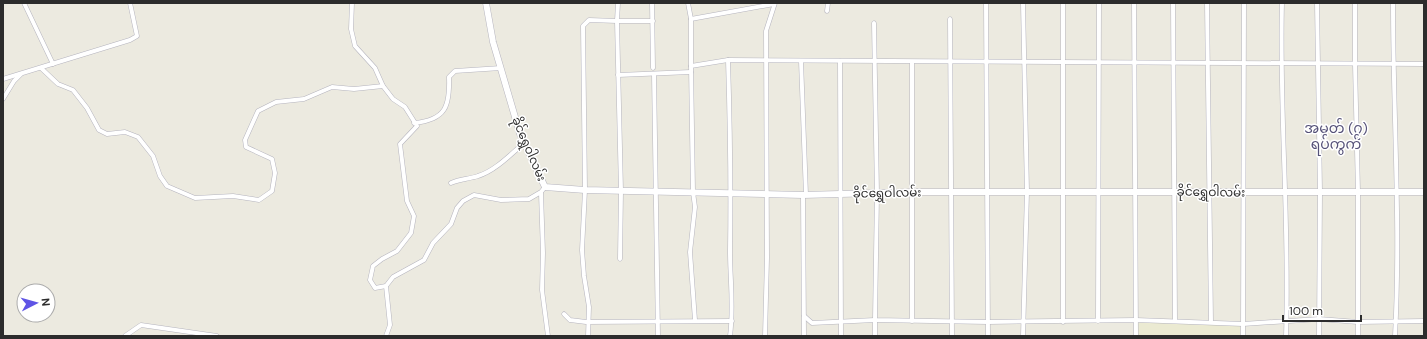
<svg xmlns="http://www.w3.org/2000/svg" width="1427" height="339" viewBox="0 0 1427 339" font-family="'DM Sans','Noto Sans Myanmar',sans-serif">
	<rect width="100%" height="100%" fill="#eceae0"/>
	<polygon fill="#ebead2" points="1138,322 1240,326 1240,336 1138,336"/>
	<g fill="none" stroke-linecap="round" stroke-linejoin="round">
		<defs>
			<g id="street">
				<polyline points="24,3 53,64"/>
				<polyline points="352,3 351,29 355,46 375,68 383,86 393,99 405,107 417,126 400,144 407,201 414,216 411,233 397,251 382,259 373,266 370,280 375,288 386,286"/>
				<polyline points="652,3 653,68"/>
				<polyline points="688,3 691,19 691,66"/>
				<polyline points="986,3 988,336"/>
				<polyline points="1134,3 1136,336"/>
				<polyline points="1173,3 1175,320"/>
				<polyline points="1207,3 1211,322"/>
				<path d="M1282,3C1279,114 1290,225 1286,336"/>
				<polyline points="1317,3 1320,192 1319,336"/>
				<polyline points="1355,3 1355,64 1358,192 1358,336"/>
				<path d="M1393,3C1393,114 1401,225 1395,336"/>
				<polyline points="1023,4 1027,192 1023,336"/>
				<polyline points="827,11 828,3"/>
				<polyline points="691,19 774,4"/>
				<polyline points="950,19 952,336"/>
				<polyline points="874,23 877,194 875,320 988,322 1136,320 1243,324 1319,319 1358,322 1424,321"/>
				<path d="M728,60C730,124 731,187 730,251C730,280 734,307 730,336"/>
				<polyline points="801,61 806,195"/>
				<polyline points="840,61 841,336"/>
				<polyline points="41,68 58,84 73,90 87,108 99,130 107,134 125,132 138,137 153,156 160,176 167,186 195,198 233,196 259,200 272,191 275,173 272,159 246,147 245,140 258,111 276,102 304,99 332,87 354,89 383,86"/>
				<polyline points="654,74 658,336"/>
				<polyline points="618,75 691,72"/>
				<polyline points="3,79 130,40 137,36 130,3"/>
				<polyline points="3,99 14,81 21,74"/>
				<path d="M414,123C446,120 450,106 449,77L455,71L501,68"/>
				<path d="M451,183C460,179 469,179 478,176C495,171 511,154 524,143"/>
				<polyline points="541,193 543,253 542,290 548,336"/>
				<polyline points="803,195 804,336"/>
				<polyline points="620,259 621,191 617,21 653,21"/>
				<polyline points="564,314 570,320 586,322 732,321"/>
				<polyline points="804,316 812,323 875,320 875,336"/>
				<polyline points="695,320 690,252 695,207 693,192 691,66 728,60 1424,64"/>
				<polyline points="912,321 912,62"/>
				<polyline points="1098,321 1099,3"/>
				<polyline points="1063,322 1063,3"/>
				<polyline points="125,336 141,325 217,336"/>
				<polyline points="386,336 390,325 386,286 393,277 424,260 433,243 451,224 457,208 463,201 474,195 501,200 529,199 541,192 545,187"/>
				<polyline points="588,336 589,307 584,276 582,250 585,190 583,26 589,20 617,21 618,3"/>
				<polyline points="765,336 767,258 766,31 775,3"/>
				<polyline points="1243,336 1244,3"/>
			</g>
			<polyline id="secondary" points="486,3 493,42 520,134 545,187 585,190 803,195 914,192 1424,192"/>
		</defs>
		<use href="#street" stroke="#b5b4be" stroke-width="5"/>
		<use href="#secondary" stroke="#b5b4be" stroke-width="7"/>
		<use href="#street" stroke="#fff" stroke-width="4"/>
		<use href="#secondary" stroke="#fff" stroke-width="6"/>
	</g>
	<g text-anchor="middle" dominant-baseline="central" stroke-width="3" stroke-linejoin="round" paint-order="stroke">
		<g font-size="12" fill="#2c2c2c" stroke="#fff">
			<text transform="translate(529 149) rotate(67)">ခိုင်ရွှေဝါလမ်း</text>
			<text transform="translate(1211 192) rotate(1)">ခိုင်ရွှေဝါလမ်း</text>
			<text transform="translate(887 193) rotate(-1)">ခိုင်ရွှေဝါလမ်း</text>
		</g>
		<g font-size="14" fill="#555178" stroke="#fff">
			<text x="1336" y="128">အမှတ် (၇)<tspan x="1336" dy="16">ရပ်ကွက်</tspan></text>
		</g>
	</g>
	<rect width="1427" height="339" fill="none" stroke="#2c2c2c" stroke-width="8"/>
	<g transform="translate(36 303) rotate(84)"><circle r="19" fill="#ffffff" stroke="#ababab"/>
	<path d="M0-3L7 15L0 10L-7 15Z" fill="#5f54e5"/>
	<text y="-6" font-size="11" font-weight="bold" text-anchor="middle" fill="#2c2c2c">N</text>
	</g>
	<path d="M1283 315v6h78v-6" fill="none" stroke="#2c2c2c" stroke-width="2"/>
	<text x="1289" y="315" font-size="12" fill="#2c2c2c" stroke="#ffffff" stroke-width="3" paint-order="stroke">100 m</text>
</svg>
